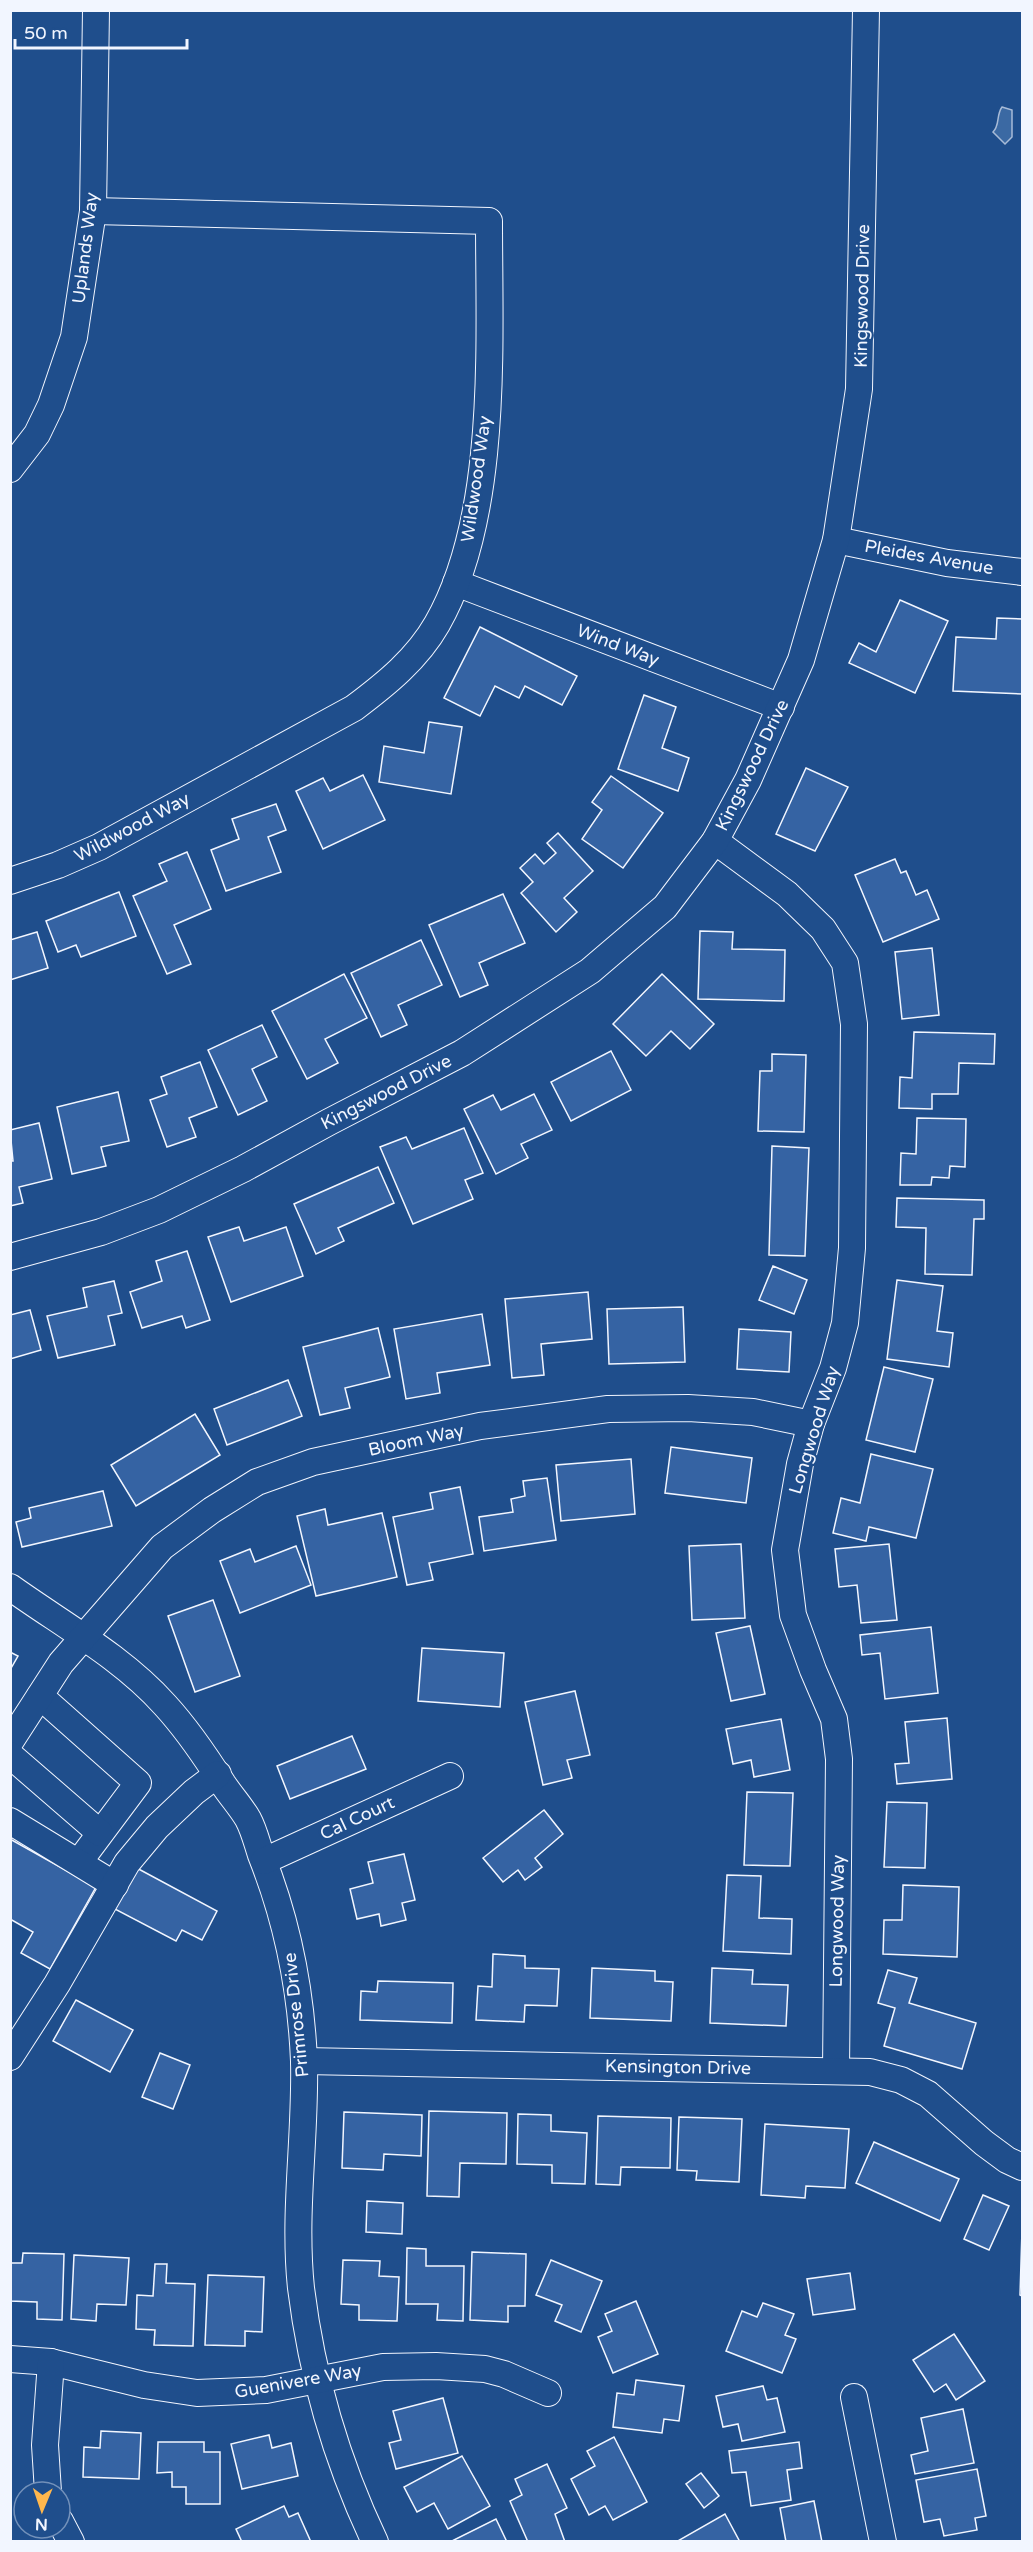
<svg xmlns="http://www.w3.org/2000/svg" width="1033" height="2552" viewBox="0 0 1033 2552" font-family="'Varela Round',sans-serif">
	<rect width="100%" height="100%" fill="#1f4e8c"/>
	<path fill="#3b69a3" stroke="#a8bbd7" stroke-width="1.5" d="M1002,107L1012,110V137L1005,144L993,132C1000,126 996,115 1002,107Z"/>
	<g fill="#3563a3" stroke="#f2f6ff" stroke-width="1.5">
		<polygon points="900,600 948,621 915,693 849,663 859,643 876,652"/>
		<polygon points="997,618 1022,619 1022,694 953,691 956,637 996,639"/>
		<polygon points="480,627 577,676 562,705 525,686 519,698 495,686 480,716 444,698"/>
		<polygon points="644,695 676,707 662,748 689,758 678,791 618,769"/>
		<polygon points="429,722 462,727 451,794 379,782 384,746 424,753"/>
		<polygon points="806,768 848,787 815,851 776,834"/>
		<polygon points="363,775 385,820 323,849 296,791 323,778 330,791"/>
		<polygon points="611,776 663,813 623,868 582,839 602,810 592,802"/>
		<polygon points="276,804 286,830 268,837 281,872 226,891 211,850 239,839 232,819"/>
		<polygon points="558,833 593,871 564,898 577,912 556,932 521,893 533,882 520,868 535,854 544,864 556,853 547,843"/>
		<polygon points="187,852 211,909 174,925 191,964 167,974 133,896 167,881 159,864"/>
		<polygon points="895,859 901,873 906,871 916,895 927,890 939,919 883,942 855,875"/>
		<polygon points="119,892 136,936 81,957 76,945 58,952 46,921"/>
		<polygon points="503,894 525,943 479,963 488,985 460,997 429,925"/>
		<polygon points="700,931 733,932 732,949 785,950 784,1001 698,999"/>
		<polygon points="37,932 48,968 10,980 10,940"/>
		<polygon points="421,940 442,985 398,1005 407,1025 381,1037 351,973"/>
		<polygon points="932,948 939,1015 902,1019 895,952"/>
		<polygon points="344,974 367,1018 325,1039 338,1063 307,1079 272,1011"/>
		<polygon points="662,974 714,1024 690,1049 671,1031 646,1056 613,1024"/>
		<polygon points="262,1025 277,1057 252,1069 267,1101 238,1115 208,1050"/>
		<polygon points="914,1032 995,1034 994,1064 959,1063 958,1094 932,1094 932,1109 899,1108 900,1077 912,1078"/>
		<polygon points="611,1051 631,1090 571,1121 551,1082"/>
		<polygon points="772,1054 806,1055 804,1132 758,1131 760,1071 772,1071"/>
		<polygon points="200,1062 217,1107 189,1118 196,1137 167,1147 150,1100 167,1094 161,1077"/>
		<polygon points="118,1092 129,1141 101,1147 106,1166 72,1174 57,1107"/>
		<polygon points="534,1094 552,1130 521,1144 528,1158 496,1174 464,1109 493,1095 501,1110"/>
		<polygon points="917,1118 966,1119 965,1167 950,1166 949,1178 932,1177 931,1185 900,1185 901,1153 916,1154"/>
		<polygon points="39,1123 52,1179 19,1187 23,1203 10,1206 10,1161 13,1161 10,1130"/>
		<polygon points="464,1128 483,1173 465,1180 473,1199 413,1224 380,1147 406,1137 412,1149"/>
		<polygon points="772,1146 809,1148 805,1256 769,1255"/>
		<polygon points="378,1167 394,1203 338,1228 344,1241 316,1254 294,1204"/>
		<polygon points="897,1198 984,1200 984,1219 974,1219 972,1275 925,1274 926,1228 896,1227"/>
		<polygon points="239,1227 244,1241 286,1227 303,1276 231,1302 208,1237"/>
		<polygon points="187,1251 210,1320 186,1328 182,1316 142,1328 130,1292 162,1281 156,1261"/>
		<polygon points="773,1266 807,1280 794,1314 759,1300"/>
		<polygon points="897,1280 943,1286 937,1331 953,1333 949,1367 887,1359"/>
		<polygon points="114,1281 122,1313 108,1316 115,1345 58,1358 47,1316 87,1307 83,1288"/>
		<polygon points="588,1292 592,1339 541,1344 544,1375 512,1378 505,1299"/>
		<polygon points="683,1307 685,1362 609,1364 607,1309"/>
		<polygon points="30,1310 41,1350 10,1359 10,1315"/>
		<polygon points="482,1314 490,1365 437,1373 440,1393 406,1399 394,1329"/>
		<polygon points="378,1328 390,1377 345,1388 350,1408 320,1415 303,1347"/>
		<polygon points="739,1329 791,1332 789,1372 737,1369"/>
		<polygon points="884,1367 933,1379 915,1452 866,1440"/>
		<polygon points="288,1380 302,1416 227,1445 214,1409"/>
		<polygon points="195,1414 220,1455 136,1506 111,1465"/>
		<polygon points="671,1447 752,1458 746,1503 665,1493"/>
		<polygon points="871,1454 933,1469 916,1538 869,1527 866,1541 833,1533 841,1498 860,1503"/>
		<polygon points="631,1459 635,1514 561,1521 556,1465"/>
		<polygon points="547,1478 556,1540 484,1551 479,1517 513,1512 511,1499 525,1496 523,1481"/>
		<polygon points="460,1487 473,1554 429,1563 433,1580 407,1585 393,1517 433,1509 430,1493"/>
		<polygon points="103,1491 112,1526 22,1547 16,1522 31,1518 29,1508"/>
		<polygon points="325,1509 328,1525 382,1513 397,1577 316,1596 297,1516"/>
		<polygon points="741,1544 745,1618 692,1620 689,1546"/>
		<polygon points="889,1544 897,1620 861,1623 857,1585 839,1587 835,1549"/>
		<polygon points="296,1546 311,1585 240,1613 220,1561 250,1549 255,1562"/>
		<polygon points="213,1600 240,1676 195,1692 168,1616"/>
		<polygon points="750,1626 765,1694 731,1701 716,1633"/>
		<polygon points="931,1627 938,1693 885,1699 880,1653 862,1655 860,1635"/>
		<polygon points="422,1648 504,1653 500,1707 418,1701"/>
		<polygon points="10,1652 18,1656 10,1670"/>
		<polygon points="575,1691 590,1755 567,1760 572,1778 543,1785 525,1702"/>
		<polygon points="947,1718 952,1779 897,1784 895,1764 909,1763 905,1722"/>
		<polygon points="781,1719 790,1770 754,1777 751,1760 733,1764 726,1729"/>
		<polygon points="352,1736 366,1769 290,1799 277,1766"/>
		<polygon points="747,1792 793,1793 790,1866 744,1865"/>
		<polygon points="887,1802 927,1803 925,1868 884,1867"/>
		<polygon points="544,1810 563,1834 535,1858 542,1867 525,1880 518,1870 503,1882 483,1858"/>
		<polygon points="10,1839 96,1887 50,1969 21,1953 33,1932 10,1919"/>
		<polygon points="404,1854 415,1900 402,1903 406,1920 381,1926 379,1914 357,1919 350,1889 373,1883 368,1862"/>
		<polygon points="133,1866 217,1911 202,1940 182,1930 176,1941 111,1907"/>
		<polygon points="727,1875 761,1876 759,1918 792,1919 791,1954 723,1951"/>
		<polygon points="903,1885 959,1887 957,1957 883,1954 884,1920 902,1920"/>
		<polygon points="493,1954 525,1956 525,1968 559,1969 557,2006 525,2005 524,2022 476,2020 478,1986 492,1987"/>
		<polygon points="592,1968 655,1971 655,1981 673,1982 671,2021 590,2018"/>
		<polygon points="712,1968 753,1970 752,1984 788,1985 786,2026 710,2023"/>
		<polygon points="888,1970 917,1978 909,2003 976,2023 962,2069 884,2046 895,2008 878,2003"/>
		<polygon points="378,1981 453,1983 452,2023 360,2020 361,1991 377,1992"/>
		<polygon points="76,2000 133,2030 110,2072 53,2041"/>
		<polygon points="160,2053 190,2065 173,2109 142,2097"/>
		<polygon points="429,2111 507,2113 506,2164 460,2163 459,2197 427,2196"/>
		<polygon points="344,2112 422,2115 421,2156 384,2154 383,2170 342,2168"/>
		<polygon points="518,2114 551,2115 551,2131 587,2133 585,2184 552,2183 552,2165 517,2164"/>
		<polygon points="598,2116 671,2118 670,2168 621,2167 620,2185 596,2184"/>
		<polygon points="679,2117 742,2119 739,2182 696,2180 697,2171 677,2170"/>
		<polygon points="765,2124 849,2129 845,2188 806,2186 805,2198 761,2195"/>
		<polygon points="874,2142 959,2179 940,2221 856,2183"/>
		<polygon points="983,2195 1009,2206 989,2250 964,2239"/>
		<polygon points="367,2201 403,2203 402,2234 366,2232"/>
		<polygon points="1022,2230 1022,2296 1020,2295"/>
		<polygon points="407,2248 426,2249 426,2266 464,2266 463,2321 437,2320 438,2304 406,2304"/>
		<polygon points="472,2252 526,2254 525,2306 508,2306 508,2322 470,2320"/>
		<polygon points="23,2253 64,2254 62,2320 37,2319 37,2302 10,2301 10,2263 22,2263"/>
		<polygon points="74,2255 129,2258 126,2305 97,2304 96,2321 71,2319"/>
		<polygon points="343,2260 380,2261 379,2276 399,2277 397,2321 359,2320 359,2305 341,2304"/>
		<polygon points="551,2260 602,2281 581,2332 555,2321 562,2305 536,2295"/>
		<polygon points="155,2264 167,2264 166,2283 195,2284 193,2346 154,2345 155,2330 136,2329 137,2295 153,2296"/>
		<polygon points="850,2273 855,2309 813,2315 807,2279"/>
		<polygon points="208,2275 264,2277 262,2332 245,2331 245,2346 205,2345"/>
		<polygon points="636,2301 658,2354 613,2373 598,2337 612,2331 605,2314"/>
		<polygon points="763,2303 794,2314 785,2335 796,2339 782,2373 726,2351 742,2311 757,2317"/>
		<polygon points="954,2334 985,2381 956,2400 946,2384 934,2392 913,2360"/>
		<polygon points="636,2380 684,2386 679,2421 664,2419 662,2433 613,2427 617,2393 634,2395"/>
		<polygon points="763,2386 767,2400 777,2398 785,2432 742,2441 738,2424 723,2427 716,2396"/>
		<polygon points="443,2398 458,2453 396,2469 389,2443 401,2440 393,2411"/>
		<polygon points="963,2409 974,2463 915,2474 911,2455 928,2451 921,2418"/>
		<polygon points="101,2431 141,2433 139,2479 83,2477 84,2447 100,2448"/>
		<polygon points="269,2435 272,2448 291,2443 298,2476 242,2489 231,2444"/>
		<polygon points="614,2437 647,2502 613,2520 605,2506 589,2515 571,2479 595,2466 587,2451"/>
		<polygon points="158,2442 204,2442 204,2452 220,2452 220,2504 186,2504 186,2487 172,2487 172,2472 157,2473"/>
		<polygon points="799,2442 802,2468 787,2470 791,2500 751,2506 746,2472 732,2473 729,2451"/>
		<polygon points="462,2456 490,2506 448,2529 434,2503 417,2512 404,2487"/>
		<polygon points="547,2464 567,2508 555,2514 565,2542 528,2542 510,2501 522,2495 515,2479"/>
		<polygon points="977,2469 986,2516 975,2518 977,2530 944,2536 940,2519 924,2522 916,2480"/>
		<polygon points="701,2473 719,2496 704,2508 686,2484"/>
		<polygon points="814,2501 822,2542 786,2542 780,2508"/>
		<polygon points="284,2506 289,2517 298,2513 311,2542 242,2542 236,2529"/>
		<polygon points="725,2514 740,2542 676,2542"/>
		<polygon points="496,2519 507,2542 450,2542"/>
	</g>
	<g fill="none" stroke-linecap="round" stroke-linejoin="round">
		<defs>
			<g id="minor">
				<polyline points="10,469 37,434 51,405 74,337 93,211 96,10"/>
				<polyline points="836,540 947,563 1022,572"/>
				<polyline points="456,583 781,707"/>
				<polyline points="715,841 787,894 823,929 845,963 854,1024 852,1248 845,1323 833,1368 811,1424 800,1464 785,1550 793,1615 813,1670 834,1719 839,1759 836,2070"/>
				<path d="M10,881L58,865L99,847L354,708C386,684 417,659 437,624C499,516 489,344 489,221L93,211"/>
				<polyline points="10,1257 101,1232 159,1210 243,1169 329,1122 462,1053 590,971 665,907 715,841 748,780 801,660 836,540 859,389 866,10"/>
				<path d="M10,1587C63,1625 122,1657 165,1705C187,1729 206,1757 223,1784C231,1796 241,1807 248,1819C254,1830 257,1843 261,1855C287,1920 301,1990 304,2061C306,2136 293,2212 301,2288C312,2377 336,2460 375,2542"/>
				<polyline points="40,1696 138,1783 79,1862"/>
				<polyline points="10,1742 61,1663 162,1547 212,1510 257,1482 313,1462 480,1426 608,1409 688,1408 753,1412 811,1424"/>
				<polyline points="10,1755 100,1833"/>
				<polyline points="10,1821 115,1885"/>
				<polyline points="264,1861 450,1776"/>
				<polyline points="10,2057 57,1984 127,1863 157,1827 194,1792 218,1774"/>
				<polyline points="304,2061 870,2072 901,2080 928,2094 984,2143 1007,2160 1022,2167"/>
				<polyline points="10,2359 51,2362 144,2385 197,2393 266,2390 383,2367 436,2366 485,2369 504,2374 548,2393"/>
				<polyline points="854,2397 883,2542"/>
				<polyline points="48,2492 45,2445 51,2362"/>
				<polyline points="60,2521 71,2542"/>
			</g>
		</defs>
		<use href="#minor" stroke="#f2f6ff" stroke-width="28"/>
		<use href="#minor" stroke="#1f4e8c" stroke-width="26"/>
	</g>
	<g text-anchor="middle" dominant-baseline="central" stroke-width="4.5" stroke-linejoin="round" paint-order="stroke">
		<g font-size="18" fill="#f2f6ff" stroke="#1f4e8c">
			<text transform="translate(85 248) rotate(-83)">Uplands Way</text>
			<text transform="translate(862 296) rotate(-89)">Kingswood Drive</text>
			<text transform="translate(476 479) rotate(-82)">Wildwood Way</text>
			<text transform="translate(929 557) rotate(10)">Pleides Avenue</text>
			<text transform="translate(618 645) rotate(21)">Wind Way</text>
			<text transform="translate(752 765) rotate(-64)">Kingswood Drive</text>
			<text transform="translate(132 827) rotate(-28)">Wildwood Way</text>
			<text transform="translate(386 1092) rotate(-27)">Kingswood Drive</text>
			<text transform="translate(814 1430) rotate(-73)">Longwood Way</text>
			<text transform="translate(416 1440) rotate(-12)">Bloom Way</text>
			<text transform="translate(357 1818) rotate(-25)">Cal Court</text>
			<text transform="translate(837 1921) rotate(-89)">Longwood Way</text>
			<text transform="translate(296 2015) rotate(-96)">Primrose Drive</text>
			<text transform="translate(678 2067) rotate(1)">Kensington Drive</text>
			<text transform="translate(298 2381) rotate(-10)">Guenivere Way</text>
		</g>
	</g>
	<rect width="1033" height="2552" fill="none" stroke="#f2f6ff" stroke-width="24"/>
	<g transform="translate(42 2510) rotate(182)"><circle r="28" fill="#1f4e8c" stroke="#7391ba" stroke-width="1.5"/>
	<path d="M0-4.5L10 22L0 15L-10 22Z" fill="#ffb74d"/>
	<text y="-9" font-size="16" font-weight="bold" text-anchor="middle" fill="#f2f6ff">N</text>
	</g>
	<path d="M15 39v9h172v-9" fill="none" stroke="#f2f6ff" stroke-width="3"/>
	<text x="24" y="39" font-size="18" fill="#f2f6ff" stroke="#1f4e8c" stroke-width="4.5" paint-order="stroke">50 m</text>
</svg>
